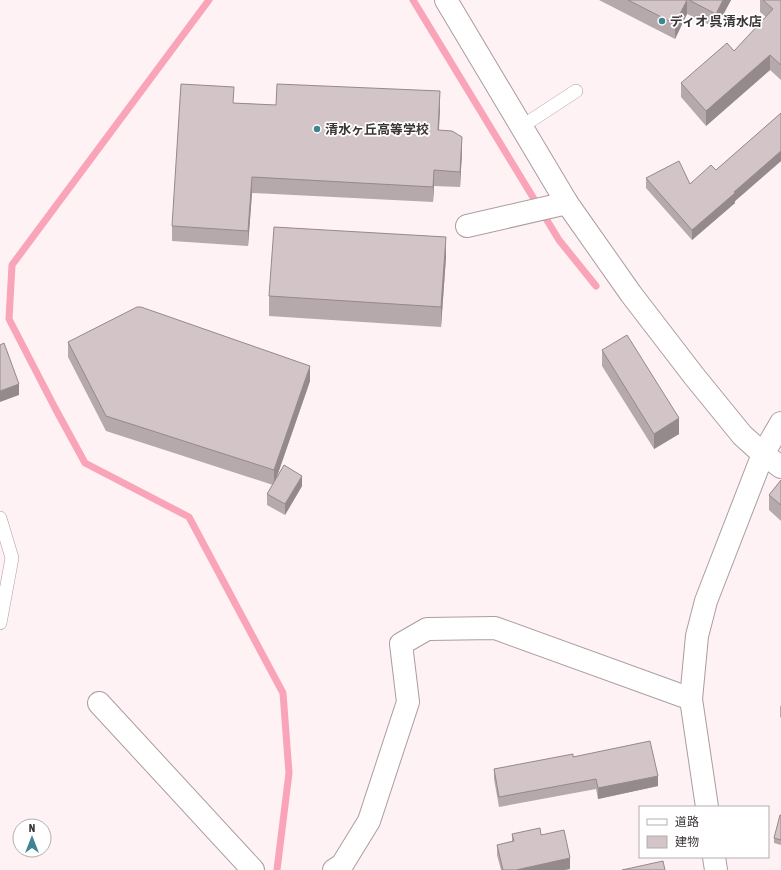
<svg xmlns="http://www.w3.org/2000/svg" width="781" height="870" viewBox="0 0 781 870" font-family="'Asap Condensed','Noto Sans JP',sans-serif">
	<rect width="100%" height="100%" fill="#fef2f4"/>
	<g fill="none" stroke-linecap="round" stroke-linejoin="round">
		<g stroke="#f9a4b8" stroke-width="7">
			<polyline points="209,0 12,265 9,319 55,408 85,463 189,517 283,693 289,773 277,870"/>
			<polyline points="413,0 559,240 596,286"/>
		</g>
		<defs>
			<g id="service">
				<polyline points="521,127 576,91"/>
				<polyline points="0,518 12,558 0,623"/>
			</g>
			<g id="minor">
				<polyline points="467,226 567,203"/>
				<polyline points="763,454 781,467"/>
				<polyline points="99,703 253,870"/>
				<polyline points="334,870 342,865 369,821 408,702 401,644 427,629 495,628 691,699"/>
			</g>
			<g id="tertiary">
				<polyline points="446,0 567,203 631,294 694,376 742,435 763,454"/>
				<polyline points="707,807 691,699 697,636 706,601 763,454 781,423"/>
				<polyline points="714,857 716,870"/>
			</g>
		</defs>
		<use href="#service" stroke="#ab9d9f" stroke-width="14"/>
		<use href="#minor" stroke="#ab9d9f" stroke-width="24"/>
		<use href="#tertiary" stroke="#ab9d9f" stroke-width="24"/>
		<use href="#service" stroke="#fff" stroke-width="13"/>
		<use href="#minor" stroke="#fff" stroke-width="22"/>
		<use href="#tertiary" stroke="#fff" stroke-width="22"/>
	</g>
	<g fill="#b5a9ab">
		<polygon points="599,0 731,0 716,28 687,14 675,39"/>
		<polygon points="760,0 781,0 781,80 770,70 706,126 681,97 681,83 734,51 766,17 760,12"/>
		<polygon points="234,103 276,105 440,106 439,130 462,152 460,187 434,186 433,202 252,193 248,246 172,241 172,226"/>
		<polygon points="781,113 781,161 735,201 735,203 692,240 646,188 646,178 690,184 716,170"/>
		<polygon points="446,257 441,327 269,316 269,296"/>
		<polygon points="68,342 310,381 275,482 302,486 285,515 267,505 267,494 273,485 106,431 68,357"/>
		<polygon points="602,350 679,434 654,449 602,366"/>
		<polygon points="781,480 781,521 769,510 769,495"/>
		<polygon points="781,705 781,718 780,717 780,707"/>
		<polygon points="573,757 658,786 598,799 596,789 499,807 494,779 494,769"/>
		<polygon points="781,815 781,845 774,843 774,838"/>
		<polygon points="512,834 541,835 570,869 564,870 501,870 497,855 497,845 512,841"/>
	</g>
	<g fill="#94898b">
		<polygon points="687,0 687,14 675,39 675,24"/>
		<polygon points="723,0 731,0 716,28 716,14"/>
		<polygon points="770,55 770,70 706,126 706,111"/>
		<polygon points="440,91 440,106 438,146 438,130"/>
		<polygon points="462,137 462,152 460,187 460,172"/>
		<polygon points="781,151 781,161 735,201 735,203 692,240 692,230 734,192"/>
		<polygon points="434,170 434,186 433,202 433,187"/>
		<polygon points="252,177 252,193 248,246 248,231"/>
		<polygon points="446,237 446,257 441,327 441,307"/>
		<polygon points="310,366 310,381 274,485 274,470"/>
		<polygon points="19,384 19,395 0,402 0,391"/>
		<polygon points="679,418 679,434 654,449 654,434"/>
		<polygon points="302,476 302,486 285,515 285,504"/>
		<polygon points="658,776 658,786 598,799 598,788"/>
		<polygon points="570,858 570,869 564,870 516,870"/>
	</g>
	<g fill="#d3c4c7" stroke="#94898b">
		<polygon points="628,0 687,0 675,24"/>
		<polygon points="689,0 723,0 716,14"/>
		<polygon points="763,0 781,0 781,65 770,55 706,111 681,83 727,43 734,51 773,9"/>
		<polygon points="181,84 234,87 233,103 276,105 277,84 440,91 438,130 452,131 462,137 460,172 434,170 433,187 252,177 248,231 172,226"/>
		<polygon points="781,113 781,151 734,192 735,193 692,230 646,178 679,161 690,184 711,165 716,170"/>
		<polygon points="274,227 446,237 441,307 269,296"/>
		<polygon points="137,307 141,307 310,366 274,470 106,416 68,342"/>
		<polygon points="627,335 679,418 654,434 602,350"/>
		<polygon points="4,343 19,384 0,391 0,345"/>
		<polygon points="284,465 302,476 285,504 267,494"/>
		<polygon points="781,480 781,505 769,495"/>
		<polygon points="650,741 658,776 598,788 596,779 499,797 494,769 573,754 573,757"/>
		<polygon points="780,815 781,815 781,840 774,838"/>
		<polygon points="540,828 541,835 564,830 570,858 516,870 503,870 497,845 514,841 512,834"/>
		<polygon points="663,861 665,870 622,870"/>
	</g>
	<g fill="#3f8491" stroke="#fff" stroke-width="1.5">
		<circle cx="662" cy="21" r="4"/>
		<circle cx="317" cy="129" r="4"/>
	</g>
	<g text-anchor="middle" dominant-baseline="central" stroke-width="3.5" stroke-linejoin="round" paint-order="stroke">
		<g font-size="13" font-weight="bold" fill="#3b3537" stroke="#fff" text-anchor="start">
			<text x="670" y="21">ディオ 呉清水店</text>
			<text x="325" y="129">清水ヶ丘高等学校</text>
		</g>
	</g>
	<rect x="639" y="806" width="130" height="52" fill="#ffffff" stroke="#b1aeaf"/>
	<rect x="647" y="819" width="20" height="6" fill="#ffffff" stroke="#b1aeaf"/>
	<text x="675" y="826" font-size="12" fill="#3b3537">道路</text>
	<rect x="647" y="836" width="20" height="12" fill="#d3c4c7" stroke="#b1aeaf"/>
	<text x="675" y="846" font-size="12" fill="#3b3537">建物</text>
	<g transform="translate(32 838)"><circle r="19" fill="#ffffff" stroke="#b1aeaf"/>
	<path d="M0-3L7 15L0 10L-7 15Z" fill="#3f8491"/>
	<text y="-6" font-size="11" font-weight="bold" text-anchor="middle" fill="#3b3537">N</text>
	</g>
</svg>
